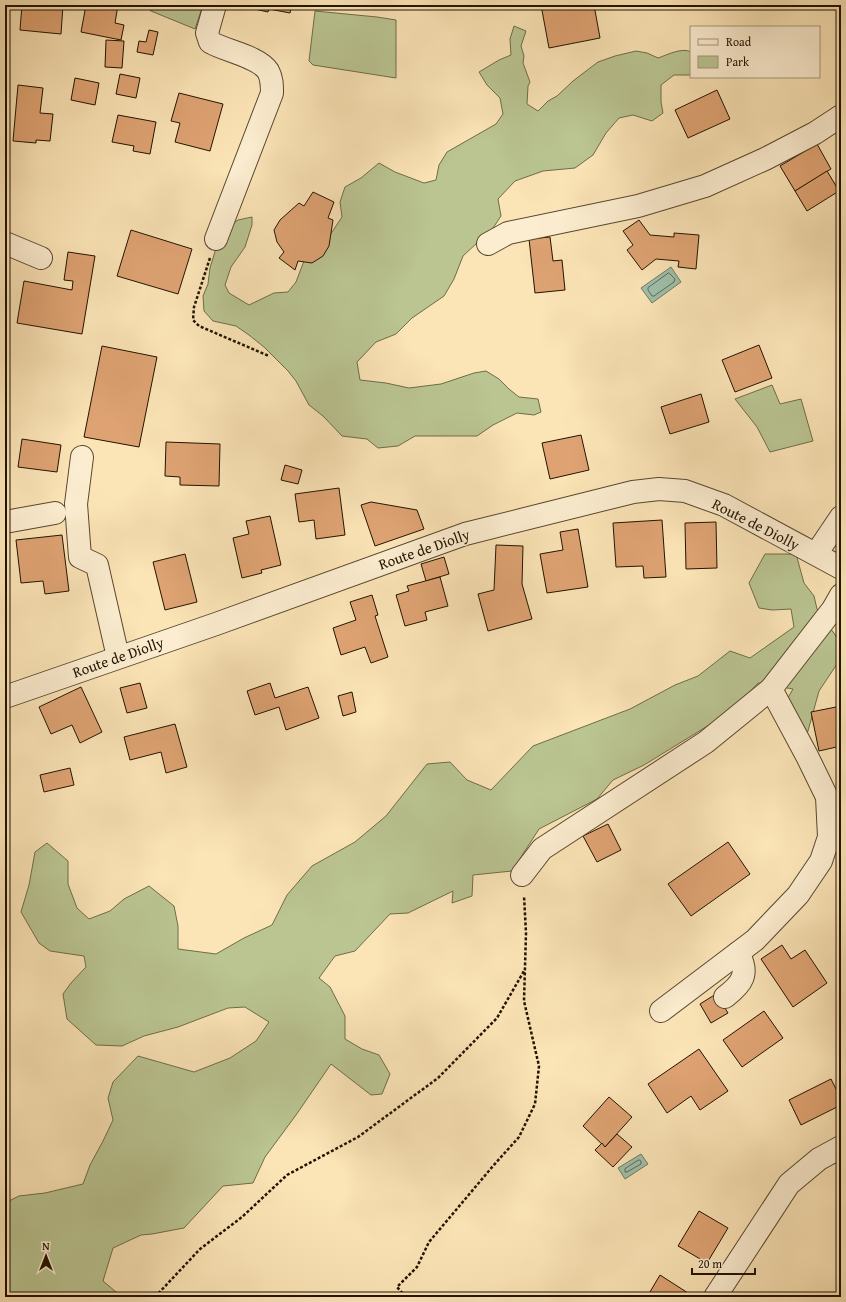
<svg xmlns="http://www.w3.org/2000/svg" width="846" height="1302" viewBox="0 0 846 1302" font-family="'Gentium Book Plus',serif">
	<rect width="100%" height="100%" fill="#fbe4b6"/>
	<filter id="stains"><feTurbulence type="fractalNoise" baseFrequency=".005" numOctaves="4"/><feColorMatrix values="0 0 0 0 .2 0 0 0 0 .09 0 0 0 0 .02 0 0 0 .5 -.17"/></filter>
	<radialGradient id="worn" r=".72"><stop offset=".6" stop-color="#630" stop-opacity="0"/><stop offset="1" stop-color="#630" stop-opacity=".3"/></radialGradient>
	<g fill="#bac592" stroke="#6e6c49">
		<polygon points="143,5 203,5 195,29 151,11"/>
		<polygon points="315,11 377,17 396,20 396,78 313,65 309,61"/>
		<path d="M514,26L526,31L521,46L524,56L523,63L530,82L528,86L527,104L538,111L548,101L557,96L573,81L598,62L615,56L636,51L647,53L658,58C667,55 682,47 691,52V75H674L661,85V102L663,113L652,121L633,115L619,118L606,133L593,155L575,168L543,171L515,181L498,199L501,216L493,228L463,256L454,279L444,296L412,318L396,334L376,342L357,362L360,380L386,383L409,388L441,384L474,373L486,371L499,379L509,389L519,397L538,399L541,412L534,415L517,413L493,425L477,436H415L398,446L378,448L367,439L342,436L323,416L309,405L296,381L288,371L264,347L249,335L236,326L213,321L204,311L203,296L208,284L210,268L217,245L225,229L238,220L252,217V225L245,247L231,267L225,285L229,293L249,305L274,293L288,292L296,282L304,261L330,235L342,217L340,202L345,187L361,178L379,163L395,172L424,183L436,180L439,165L447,152L496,124L503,114L500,98L487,85L479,72L499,60L511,55L510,39Z"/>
		<polygon points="772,385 780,404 801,399 813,441 770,452 757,427 735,399"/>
		<polygon points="765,554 796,554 804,583 814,596 817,609 838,639 837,664 819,691 806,738 778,715 793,689 758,683 735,708 714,722 644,765 613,780 597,799 539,829 512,871 473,875 472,896 452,903 453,891 408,913 390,914 355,951 335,956 319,978 330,987 345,1016 345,1039 362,1049 379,1055 390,1074 382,1094 371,1095 331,1064 296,1115 265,1157 253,1183 223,1186 184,1228 152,1234 141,1235 113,1248 103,1281 122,1297 5,1297 5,1203 19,1196 45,1193 83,1184 90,1165 103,1141 113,1120 108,1098 113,1082 138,1056 194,1072 230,1058 256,1041 269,1022 245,1007 228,1008 178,1027 144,1036 122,1046 96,1045 67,1019 63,994 71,983 86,967 84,956 50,951 39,943 21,912 29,885 35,852 47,843 68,861 68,884 77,908 89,919 110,911 124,899 149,886 174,906 178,926 178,949 216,954 244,938 272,925 287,895 312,866 355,842 386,816 427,764 450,762 467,780 491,790 533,746 630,709 675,685 698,676 730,651 750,658 794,627 791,609 772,610 759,608 749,583"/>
	</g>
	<g fill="#9fbfaa" stroke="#6d7a66">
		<polygon points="671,267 681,282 652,303 641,288"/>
		<polygon points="641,1154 648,1164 625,1179 618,1168"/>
	</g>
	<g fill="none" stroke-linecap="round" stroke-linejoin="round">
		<g stroke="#606955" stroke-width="1">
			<polygon points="669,273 675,279 674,282 654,296 652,296 648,290 648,288"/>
			<polygon points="639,1160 641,1161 641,1164 627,1172 625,1172 625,1169"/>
		</g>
	</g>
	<g fill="#dfa373" stroke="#221300">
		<polygon points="22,5 63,5 61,34 20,30"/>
		<polygon points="86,5 118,5 115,23 124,25 121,40 81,32"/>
		<polygon points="241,5 292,5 290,13 269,9 268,12 241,6"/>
		<polygon points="541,5 594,5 600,38 549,48"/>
		<polygon points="149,30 158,32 153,55 137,52 139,41 146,42"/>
		<polygon points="106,40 124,41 122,68 105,67"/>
		<polygon points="120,74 140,78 136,98 116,94"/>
		<polygon points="75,78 99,83 95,105 71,100"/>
		<polygon points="18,85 43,88 40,113 53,114 50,141 36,140 36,143 13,141"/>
		<polygon points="717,90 730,119 688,138 675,110"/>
		<polygon points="179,93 223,104 210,151 175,142 180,123 171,121"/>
		<polygon points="118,115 156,122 150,154 133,151 134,146 112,142"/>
		<polygon points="817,144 831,169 795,191 780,166"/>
		<polygon points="827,171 839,191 807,211 795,191"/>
		<polygon points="313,192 334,202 328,218 333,220 329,246 323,256 312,263 298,261 295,270 279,258 284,252 277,242 274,230 280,220 299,203 304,206"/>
		<polygon points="639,220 650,235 674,237 674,233 699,235 696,269 678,267 679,261 656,259 642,270 627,250 633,245 623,231"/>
		<polygon points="131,230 192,249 178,294 117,276"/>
		<polygon points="550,237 553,261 562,260 565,290 535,293 529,239"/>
		<polygon points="68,252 95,256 82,334 17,323 24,281 72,290 73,281 64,280"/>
		<polygon points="759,345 772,378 735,392 722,360"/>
		<polygon points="102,346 157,357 139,447 84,437"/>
		<polygon points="701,394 709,422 670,434 661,407"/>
		<polygon points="581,435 589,470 550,479 542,443"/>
		<polygon points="22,439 61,445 57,472 18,467"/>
		<polygon points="166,442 220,444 219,486 180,485 180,477 165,476"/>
		<polygon points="285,465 302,470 298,484 281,480"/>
		<polygon points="339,488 345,535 316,539 314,520 299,522 295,494"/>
		<polygon points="371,502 417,510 424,529 375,546 361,505"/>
		<polygon points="270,516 281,565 261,570 262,573 242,578 233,538 249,534 246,521"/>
		<polygon points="662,520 666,577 644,578 643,566 616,567 613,523"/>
		<polygon points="716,522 717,568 686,569 685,523"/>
		<polygon points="578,529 588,587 547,593 540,554 563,550 560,532"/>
		<polygon points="62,535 69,591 45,594 43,581 21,583 16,540"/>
		<polygon points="496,545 523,546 522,584 532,619 488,631 478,594 494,590"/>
		<polygon points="185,554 197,602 165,610 153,562"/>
		<polygon points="444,557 449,574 426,581 421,564"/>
		<polygon points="440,577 448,606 425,612 427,620 405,626 396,595 409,591 407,586"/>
		<polygon points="372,595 378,615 375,616 388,657 371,663 365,647 341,655 333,628 356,620 350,602"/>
		<polygon points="140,683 147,708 127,713 120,688"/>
		<polygon points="270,683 275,698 308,687 319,718 286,730 279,707 255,715 247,691"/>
		<polygon points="81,687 102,732 80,743 72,725 51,734 39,707"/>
		<polygon points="352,692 356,712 343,716 338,696"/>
		<polygon points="841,706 841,746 819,751 811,712"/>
		<polygon points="175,724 187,767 166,773 161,752 130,760 124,737"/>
		<polygon points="70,768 74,785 44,792 40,775"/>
		<polygon points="608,824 621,850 597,862 583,836"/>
		<polygon points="728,842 750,874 691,916 668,884"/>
		<polygon points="782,945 791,959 805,950 827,983 793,1007 761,959"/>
		<polygon points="716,994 728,1013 711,1023 700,1004"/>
		<polygon points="764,1011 783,1038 742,1067 723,1040"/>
		<polygon points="699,1049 728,1091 700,1110 691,1096 667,1113 648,1084"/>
		<polygon points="831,1079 841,1099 841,1105 801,1125 789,1100"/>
		<polygon points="609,1097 632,1117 605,1147 583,1126"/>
		<polygon points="617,1134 632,1147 613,1167 595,1150 602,1143 605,1147"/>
		<polygon points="699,1211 728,1228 707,1263 678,1246"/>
		<polygon points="660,1275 688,1293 686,1297 647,1297"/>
	</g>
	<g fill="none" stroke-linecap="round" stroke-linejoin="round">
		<defs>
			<g id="minor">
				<path d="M215,5L207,33L210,42C225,51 258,56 268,71C272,78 272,85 272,93L216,239"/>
				<polyline points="5,243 41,258"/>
				<polyline points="488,244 508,233 638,206 705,186 765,159 815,133 841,116"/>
				<polyline points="82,457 76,504 80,557 97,565 118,657"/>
				<polyline points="5,522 55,513"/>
				<polyline points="816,554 841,517"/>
				<polyline points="5,697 216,624 465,534 633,492 659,489 685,491 724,505 841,568"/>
				<polyline points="522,875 542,849 706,742 771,689 833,609 841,595"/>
				<path d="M725,997C742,984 750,974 738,953"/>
				<polyline points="661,1011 755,940 798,895 821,861 829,837 827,797 807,756 771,689"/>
				<polyline points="715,1297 789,1184 819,1159 841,1147"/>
			</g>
		</defs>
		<use href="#minor" stroke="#58472e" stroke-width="24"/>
		<g stroke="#221300" stroke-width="2.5" stroke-dasharray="3 2" stroke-linecap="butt">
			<polyline points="210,258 194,307 193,320 199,326 269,356"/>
			<polyline points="155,1297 200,1249 242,1217 287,1175 358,1137 438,1078 497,1018 524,971"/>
			<polyline points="406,1297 397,1287 417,1267 429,1242 493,1166 519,1137 535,1104 539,1066 524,1001 526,933 524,896"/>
		</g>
		<use href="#minor" stroke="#fcedd0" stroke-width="22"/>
	</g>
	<g text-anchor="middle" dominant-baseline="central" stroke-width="3" stroke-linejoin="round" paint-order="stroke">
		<g font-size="15" fill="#221300" stroke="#fcedd0">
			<text transform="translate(756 524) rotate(27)">Route de Diolly</text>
			<text transform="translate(424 549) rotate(-19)">Route de Diolly</text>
			<text transform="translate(118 657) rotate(-19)">Route de Diolly</text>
		</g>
	</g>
	<rect width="846" height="1302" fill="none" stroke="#fbe4b6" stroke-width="20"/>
	<rect x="6" y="6" width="834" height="1290" fill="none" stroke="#221300" stroke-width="2"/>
	<rect x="10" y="10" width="826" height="1282" fill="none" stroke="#221300"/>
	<rect x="690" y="26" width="130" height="52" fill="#fcedd0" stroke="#a5967d"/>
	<rect x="698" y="39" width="20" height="6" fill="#fcedd0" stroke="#a5967d"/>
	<text x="726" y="46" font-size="12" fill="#221300">Road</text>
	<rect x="698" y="56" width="20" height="12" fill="#bac592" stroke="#a5967d"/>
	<text x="726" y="66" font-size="12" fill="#221300">Park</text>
	<g transform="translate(46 1256)" stroke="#fcedd0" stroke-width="3" paint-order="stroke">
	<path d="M0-3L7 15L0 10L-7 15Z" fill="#221300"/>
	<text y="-6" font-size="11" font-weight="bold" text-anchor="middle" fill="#221300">N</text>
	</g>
	<path d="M692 1268v6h63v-6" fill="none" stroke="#221300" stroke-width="2"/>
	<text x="698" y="1268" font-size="12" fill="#221300" stroke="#fcedd0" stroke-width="3" paint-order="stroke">20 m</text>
	<rect width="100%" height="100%" filter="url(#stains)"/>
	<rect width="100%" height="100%" fill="url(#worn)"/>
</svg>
